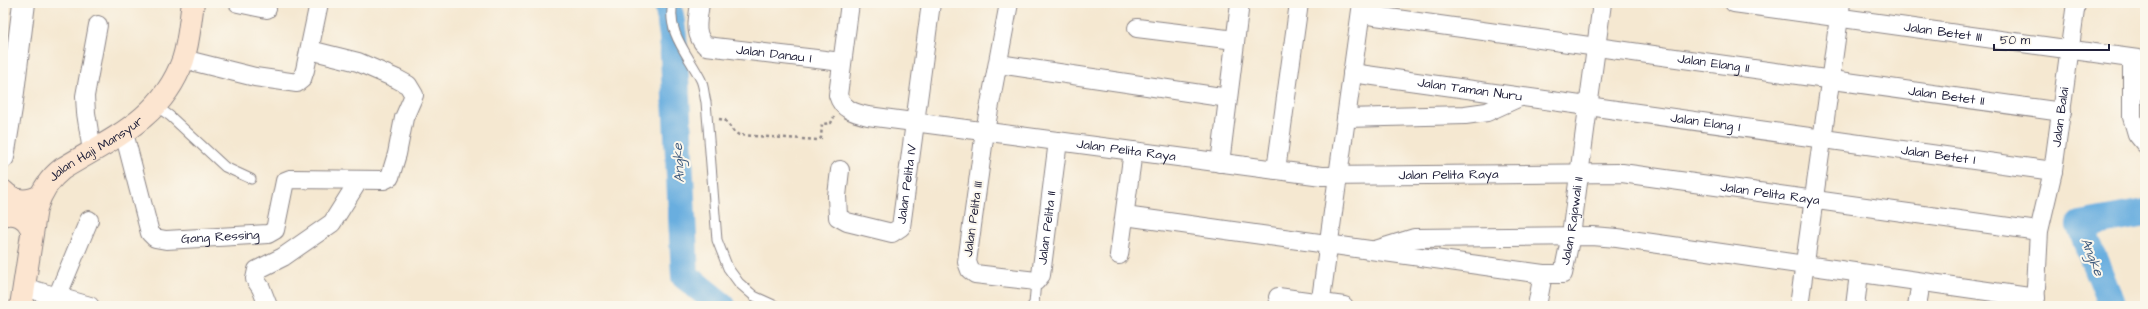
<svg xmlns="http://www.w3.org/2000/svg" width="2148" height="309" viewBox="0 0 2148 309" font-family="'Architects Daughter',sans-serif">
	<rect width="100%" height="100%" fill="#fbf7ec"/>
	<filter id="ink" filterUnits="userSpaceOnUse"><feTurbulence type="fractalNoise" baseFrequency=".025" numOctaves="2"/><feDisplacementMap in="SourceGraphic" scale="8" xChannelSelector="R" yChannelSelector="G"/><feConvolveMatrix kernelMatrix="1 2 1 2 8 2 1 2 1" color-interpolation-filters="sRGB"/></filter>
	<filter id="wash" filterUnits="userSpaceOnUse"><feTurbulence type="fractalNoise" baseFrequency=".012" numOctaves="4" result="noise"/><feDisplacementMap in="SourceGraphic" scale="16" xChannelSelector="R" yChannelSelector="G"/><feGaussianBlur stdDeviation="0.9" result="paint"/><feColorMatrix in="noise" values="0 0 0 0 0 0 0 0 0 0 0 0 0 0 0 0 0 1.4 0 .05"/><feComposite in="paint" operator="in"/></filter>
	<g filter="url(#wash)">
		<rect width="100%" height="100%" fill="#f5e8d1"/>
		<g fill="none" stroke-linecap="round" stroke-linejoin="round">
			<g stroke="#69aedf" stroke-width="28">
				<polyline points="668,3 673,36 685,276 722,306"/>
				<polyline points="2112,306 2080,225 2145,213"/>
			</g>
		</g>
	</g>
	<g filter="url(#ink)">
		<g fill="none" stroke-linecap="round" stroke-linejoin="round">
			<defs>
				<g id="service">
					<path d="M673,3C666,33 689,55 701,80C704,87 704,95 706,102L717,240L728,268L739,283L754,296L776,306"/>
					<polyline points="156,106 170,116 225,167 251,179"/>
					<polyline points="1032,306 1034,304 1036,281"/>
				</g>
				<g id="minor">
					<polyline points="238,3 267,9"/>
					<path id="s1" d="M700,3C698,20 693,34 706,46L842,62"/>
					<path id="s2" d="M850,3L838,95C842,109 854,113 868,116L1322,176L1622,173L2039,231"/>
					<path id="s3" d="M1009,3L985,131L967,262L970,270L975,274L1036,281L1041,275L1058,141"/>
					<path id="s4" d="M1734,3L2145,60"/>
					<path id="s5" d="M1361,14L2062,112"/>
					<polyline points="1137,28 1235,40"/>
					<polyline points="183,59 255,77 297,83 302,79 305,70 319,3"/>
					<polyline points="2132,59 2132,117 2137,134 2145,144"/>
					<polyline points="999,64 1228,98"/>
					<path id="s6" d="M1352,73L2053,171"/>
					<polyline points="1346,118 1465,115 1487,112 1520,97"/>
					<path id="s7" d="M124,133L150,233L155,238L166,240L268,234L275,230L285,181L290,179L384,180L390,177L397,154L404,118L414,95L408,85L397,79L358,62L310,50"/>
					<polyline points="92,151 86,113 85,96 98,25"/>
					<polyline points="1220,163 1240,3"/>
					<path id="s8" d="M840,170L837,196L838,217L847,222L892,233L901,227L931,3"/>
					<polyline points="1276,170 1299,3"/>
					<path id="s9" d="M1125,216L1543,274H1563L1571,235L1602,3"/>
					<polyline points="1375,250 1414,238 1592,236 1617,238 2036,298"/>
					<polyline points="1119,255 1133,151"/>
					<polyline points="23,287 90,306"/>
					<polyline points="57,297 89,220"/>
					<polyline points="1278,297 1344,306"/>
					<polyline points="268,306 261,288 255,279 257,270 283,257 332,223 359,180"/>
					<polyline points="1320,306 1362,3"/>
					<polyline points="1537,306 1543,274"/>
					<polyline points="1799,306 1841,3"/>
					<polyline points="1855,306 1859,274"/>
					<polyline points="1917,306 1921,282"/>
					<path id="s10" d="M2035,306L2039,231L2053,171L2076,3"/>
				</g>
				<polyline id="tertiary" points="3,157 11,108 24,3"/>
				<g id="secondary">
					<path d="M3,191C14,202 26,203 40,196"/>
					<path d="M3,215C15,211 27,217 31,228"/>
					<path id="s11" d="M21,306L36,208C41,192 49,179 62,169C111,139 162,119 183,60C189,42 190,21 193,3"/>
				</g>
			</defs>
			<use href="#service" stroke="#8c8586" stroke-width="11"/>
			<use href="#minor" stroke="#8c8586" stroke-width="20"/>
			<use href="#tertiary" stroke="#8c8586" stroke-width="24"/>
			<use href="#secondary" stroke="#8c8586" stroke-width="24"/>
			<polyline stroke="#8c8586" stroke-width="2.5" stroke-dasharray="3 3" stroke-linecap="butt" points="719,119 725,120 734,132 739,135 818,140 821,138 822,124 831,123 834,117"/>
			<use href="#service" stroke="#fff" stroke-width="9"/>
			<use href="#minor" stroke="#fff" stroke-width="18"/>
			<use href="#tertiary" stroke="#fff" stroke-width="22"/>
			<use href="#secondary" stroke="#fce5d0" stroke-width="22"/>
		</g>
	</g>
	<g text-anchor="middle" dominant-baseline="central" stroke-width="4" stroke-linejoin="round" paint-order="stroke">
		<g font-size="13" fill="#22223b" stroke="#fbf7ec">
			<text stroke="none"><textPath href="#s4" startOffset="211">Jalan Betet III</textPath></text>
			<text stroke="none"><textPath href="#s1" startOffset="114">Jalan Danau I</textPath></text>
			<text stroke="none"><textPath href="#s5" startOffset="356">Jalan Elang II</textPath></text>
			<text stroke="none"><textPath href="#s6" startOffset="119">Jalan Taman Nuru</textPath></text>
			<text stroke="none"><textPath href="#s5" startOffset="591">Jalan Betet II</textPath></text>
			<text stroke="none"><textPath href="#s10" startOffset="191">Jalan Balai</textPath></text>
			<text stroke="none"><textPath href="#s6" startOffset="357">Jalan Elang I</textPath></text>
			<text stroke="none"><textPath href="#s11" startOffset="186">Jalan Haji Mansyur</textPath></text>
			<text stroke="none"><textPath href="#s2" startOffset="392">Jalan Pelita Raya</textPath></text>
			<text stroke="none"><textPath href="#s6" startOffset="592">Jalan Betet I</textPath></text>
			<text stroke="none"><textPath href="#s2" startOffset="716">Jalan Pelita Raya</textPath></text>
			<text stroke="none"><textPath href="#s8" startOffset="158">Jalan Pelita IV</textPath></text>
			<text stroke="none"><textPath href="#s2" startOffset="1039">Jalan Pelita Raya</textPath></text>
			<text transform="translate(973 219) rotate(-82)">Jalan Pelita III</text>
			<text stroke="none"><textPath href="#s9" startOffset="496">Jalan Rajawali II</textPath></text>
			<text stroke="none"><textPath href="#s3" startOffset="394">Jalan Pelita II</textPath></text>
			<text stroke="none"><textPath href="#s7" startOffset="176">Gang Ressing</textPath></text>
		</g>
		<g font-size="14" font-style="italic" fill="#3e5a7d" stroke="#fbf7ec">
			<text transform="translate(679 163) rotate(-93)">Angke</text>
			<text transform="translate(2092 257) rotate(68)">Angke</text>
		</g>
	</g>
	<rect width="2148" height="309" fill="none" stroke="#fbf7ec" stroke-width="16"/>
	<path d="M1994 44v6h115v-6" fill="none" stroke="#22223b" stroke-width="2"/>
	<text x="2000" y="44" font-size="12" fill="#22223b" stroke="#fbf7ec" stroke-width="3" paint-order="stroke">50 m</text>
</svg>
